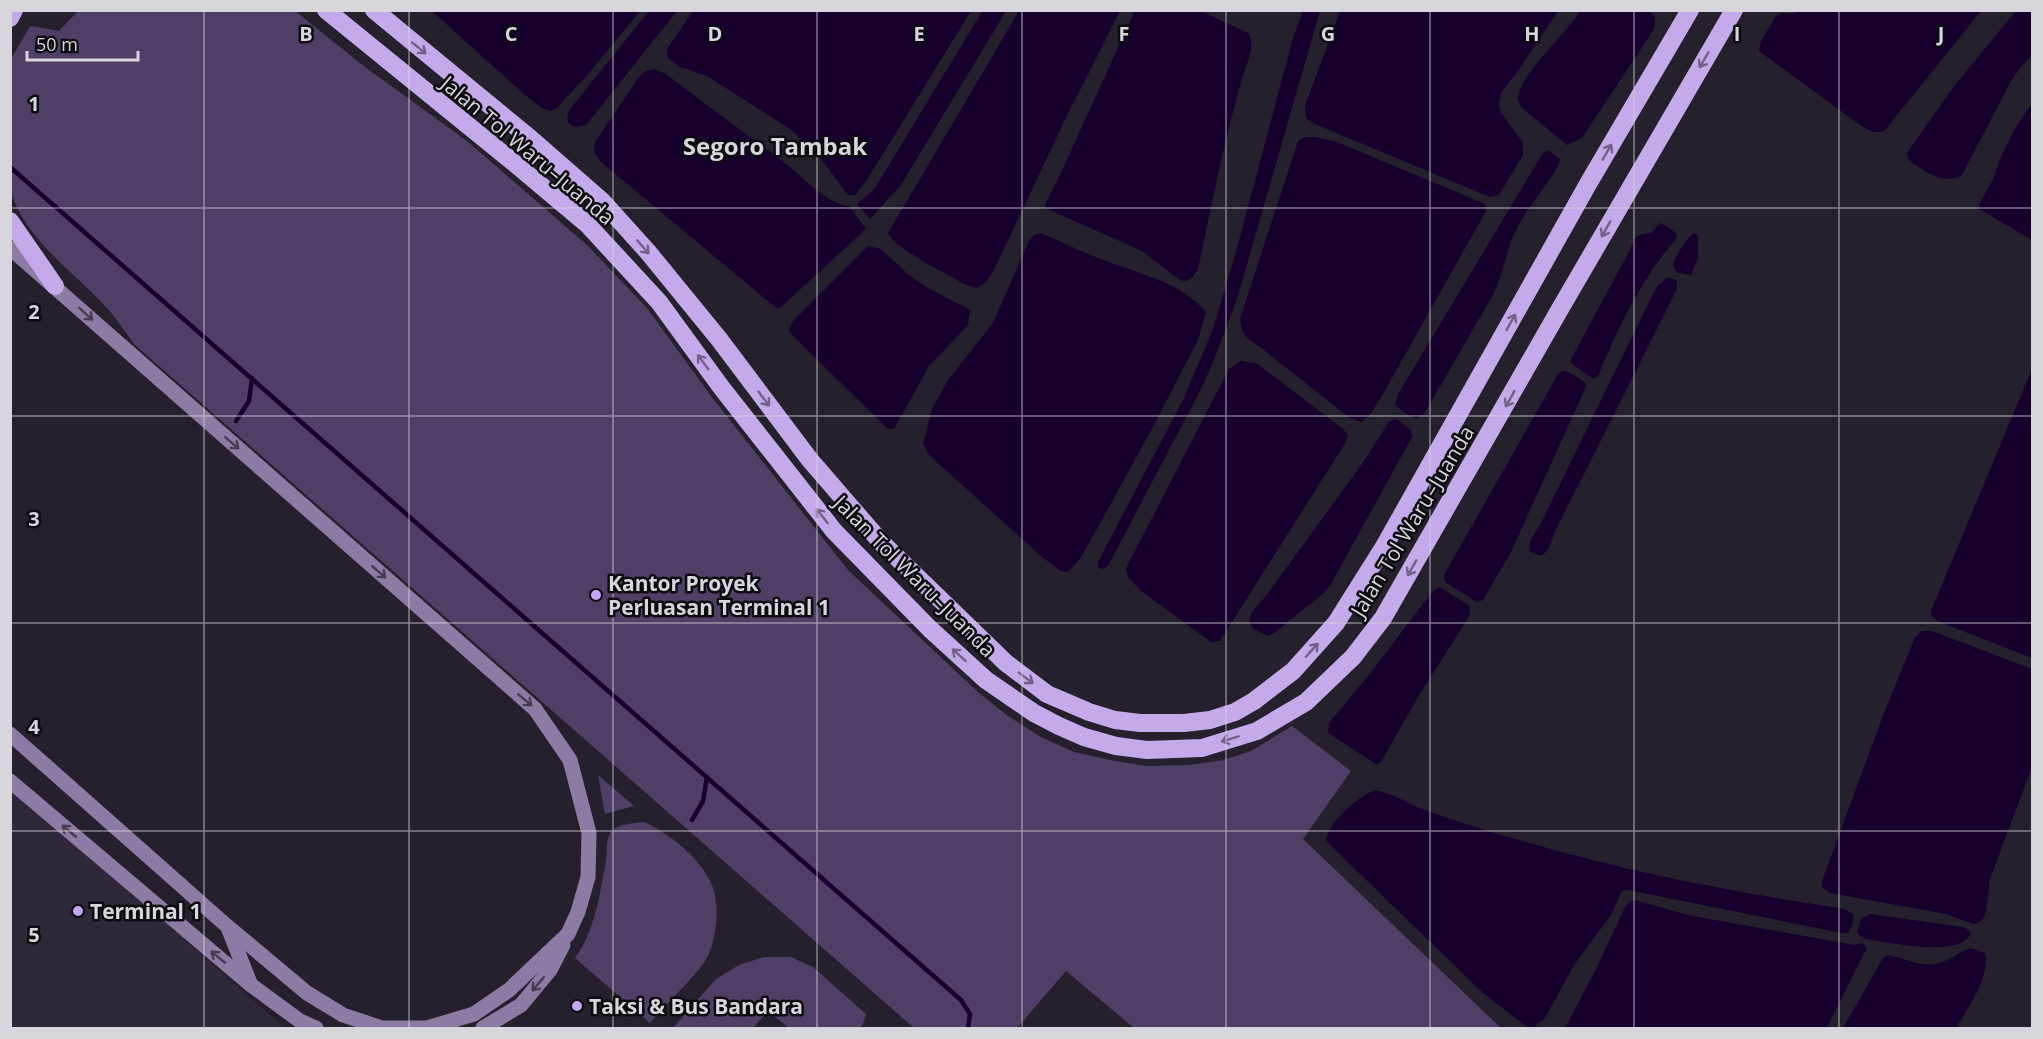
<svg xmlns="http://www.w3.org/2000/svg" width="2043" height="1039" viewBox="0 0 2043 1039" font-family="'Open Sans',sans-serif">
	<rect width="100%" height="100%" fill="#25202b"/>
	<polygon fill="#2f2839" points="11,788 285,1028 11,1028"/>
	<g fill="#4f3e66">
		<path d="M78,11H295L365,67L467,141L587,245L647,308L711,396L848,570L979,693L1008,716L1041,737L1074,752L1110,760L1147,766L1189,765L1224,760L1251,751L1292,726L1351,771L1303,839L1501,1028H1134L1066,971L1017,1028H914L135,345C126,333 117,319 107,308C74,272 27,241 11,193V59L30,26L59,31Z"/>
		<polygon points="598,775 634,806 605,814"/>
		<path d="M644,822C672,835 702,859 713,888C717,899 717,914 716,925C714,939 711,953 703,964C687,985 667,1003 650,1023L575,958C595,931 600,893 606,861C607,853 606,840 610,833C615,824 635,823 644,822Z"/>
		<polygon points="764,957 791,957 813,967 866,1014 863,1024 860,1028 789,1028 768,1011 753,1028 673,1028 716,979 739,965"/>
	</g>
	<g fill="#17002e">
		<polygon points="983,10 1006,11 901,185 870,219 857,204 875,188"/>
		<path d="M1135,10L1201,11L1248,33C1257,45 1246,64 1243,76C1224,139 1212,205 1198,269C1195,274 1191,281 1184,281C1178,281 1149,255 1140,250L1045,208L1046,202L1064,166Z"/>
		<path d="M1802,10H1981V11L1885,130C1875,135 1868,130 1860,125L1759,51L1761,41L1776,16L1783,13L1792,14Z"/>
		<polygon points="432,11 640,11 588,74 556,109 550,111 542,108 525,95"/>
		<polygon points="649,11 677,11 586,125 575,127 569,124 567,117 570,109"/>
		<polygon points="693,11 693,10 971,11 865,183 855,195 848,195 818,155 790,129 707,76 680,67 668,58 667,49"/>
		<path d="M1019,11H1120L1063,124L993,272L985,283L976,288L966,285C949,275 895,249 888,233Z"/>
		<polygon points="1303,11 1320,11 1237,299 1214,360 1200,391 1108,566 1102,569 1098,568 1098,562 1184,398 1213,329 1237,248 1293,38"/>
		<polygon points="1340,11 1558,11 1518,71 1502,91 1499,101 1500,111 1523,143 1523,155 1499,195 1490,197 1315,124 1306,118 1305,106"/>
		<path d="M1580,11H1650L1655,18L1654,29L1582,138L1567,145L1522,108C1521,105 1518,103 1518,100C1518,74 1569,32 1580,11Z"/>
		<path d="M2016,11H2032V55L2021,67L2011,81L1962,175C1944,186 1923,171 1908,159L1907,153L1954,86Z"/>
		<path d="M654,69L666,74C705,104 745,133 785,163C802,176 826,204 849,206L866,229L780,308L775,307L601,162L594,152L595,142L639,77L646,71Z"/>
		<polygon points="2032,103 2032,240 1979,209 1979,205 1993,179 2001,156 2014,130"/>
		<path d="M1305,137H1315L1337,142L1485,204L1486,211L1383,394L1369,416L1361,422L1350,418L1260,347C1246,338 1242,335 1240,319L1298,141Z"/>
		<path d="M1549,150L1561,160C1549,185 1529,204 1517,228C1506,249 1504,273 1493,295L1424,414L1416,419L1402,411L1395,404L1398,394L1543,153Z"/>
		<path d="M1660,223L1665,225L1677,234L1676,239C1642,278 1618,327 1599,374L1596,378H1592L1571,363V359L1630,250C1635,236 1635,235 1651,233Z"/>
		<path d="M1041,233C1064,243 1086,254 1109,262C1145,276 1180,282 1206,312L1198,340L1146,440L1093,536L1080,559L1068,572L1061,571L1042,557L929,455L923,444L932,409L948,380L993,323L1029,241L1034,235Z"/>
		<path d="M1694,233L1698,236V258L1691,275L1678,273L1673,265C1677,254 1685,240 1694,233Z"/>
		<polygon points="868,246 881,249 910,276 928,288 970,310 968,325 929,366 894,429 887,428 793,336 789,330 793,321"/>
		<path d="M1668,277L1677,281V288L1674,295L1556,530L1548,550L1541,556L1530,552C1527,543 1535,533 1540,525L1654,292L1658,285Z"/>
		<polygon points="1240,361 1256,363 1343,429 1348,435 1346,442 1220,641 1211,642 1141,591 1128,577 1126,568 1229,369"/>
		<polygon points="2032,369 2032,658 1937,621 1931,615 1931,611"/>
		<path d="M1562,371C1571,372 1579,378 1586,384L1585,389L1511,552L1483,600L1477,602L1445,582L1444,575L1558,374Z"/>
		<polygon points="1395,418 1411,430 1412,437 1331,584 1324,593 1274,633 1268,636 1253,629 1249,622 1252,612 1265,597 1362,464 1389,422"/>
		<polygon points="1439,587 1469,605 1470,615 1418,697 1381,762 1376,764 1328,733 1329,723 1372,671 1432,592"/>
		<polygon points="1922,631 1932,631 2032,669 2032,767 1990,879 1986,912 1983,919 1978,923 1973,924 1946,914 1830,893 1822,887 1822,881 1884,713 1915,637"/>
		<path d="M1374,790C1392,792 1408,804 1425,810C1460,823 1497,834 1533,844C1636,874 1740,893 1845,909L1854,915L1852,926L1848,933H1842L1628,890L1622,891L1611,915L1574,965L1545,1018L1534,1027H1527L1483,993L1327,842L1326,839C1333,817 1355,800 1374,790Z"/>
		<polygon points="1635,900 1688,915 1854,945 1862,943 1867,948 1827,1028 1565,1028 1596,969 1625,907 1629,902"/>
		<path d="M1870,914L1956,926L1966,928L1971,933C1961,959 1887,942 1865,939L1859,935L1857,932L1861,919Z"/>
		<path d="M1971,948L1985,953C1990,979 1969,1006 1956,1028H1843L1883,958L1889,955C1904,958 1921,967 1936,964C1949,962 1959,951 1971,948Z"/>
	</g>
	<g fill="none" stroke-linecap="round" stroke-linejoin="round">
		<g stroke="#17002e" stroke-width="4.5">
			<polyline points="10,167 961,1000 970,1014 968,1028"/>
			<polyline points="236,421 249,401 252,378"/>
			<polyline points="692,820 703,801 707,777"/>
		</g>
		<g stroke="#8c7ba4" stroke-width="15">
			<polyline points="10,248 535,709 570,760 589,833 588,877 578,912 568,934 509,990 474,1014 427,1028 382,1028 343,1015 307,993 227,926 10,734"/>
			<polyline points="10,781 251,985 300,1021 316,1028"/>
			<polyline points="229,930 250,983"/>
			<polyline points="483,1028 521,1005 550,970 563,945"/>
		</g>
		<g stroke="#c4aaeb" stroke-width="18">
			<polyline points="326,10 513,162 587,224 659,302 721,387 834,531 930,629 986,680 1034,713 1059,726 1084,737 1116,746 1147,750 1202,748 1257,731 1306,702 1353,657 1383,618 1560,309 1734,10"/>
			<polyline points="374,10 531,139 602,201 648,252 719,339 810,460 881,542 1006,663 1047,694 1089,712 1115,720 1140,723 1184,723 1210,720 1235,712 1254,701 1293,671 1336,623 1385,545 1588,184 1690,10"/>
			<polyline points="10,18 14,10"/>
			<polyline points="10,221 55,286"/>
		</g>
	</g>
	<defs><path id="oneway-shaft" d="M-6 0H5M1.5-3L5.5 0L1.5 3" fill="none" stroke-width="1.6" stroke-linecap="round" stroke-linejoin="round" transform="scale(1.5)"/></defs>
	<g stroke="#726288">
		<use href="#oneway-shaft" transform="translate(419 48) rotate(39)"/>
		<use href="#oneway-shaft" transform="translate(1704 60) rotate(120)"/>
		<use href="#oneway-shaft" transform="translate(1607 152) rotate(-60)"/>
		<use href="#oneway-shaft" transform="translate(1606 229) rotate(120)"/>
		<use href="#oneway-shaft" transform="translate(643 247) rotate(49)"/>
		<use href="#oneway-shaft" transform="translate(1511 322) rotate(-61)"/>
		<use href="#oneway-shaft" transform="translate(703 362) rotate(-126)"/>
		<use href="#oneway-shaft" transform="translate(764 399) rotate(53)"/>
		<use href="#oneway-shaft" transform="translate(1510 399) rotate(119)"/>
		<use href="#oneway-shaft" transform="translate(822 516) rotate(-128)"/>
		<use href="#oneway-shaft" transform="translate(1412 568) rotate(120)"/>
		<use href="#oneway-shaft" transform="translate(1312 650) rotate(-48)"/>
		<use href="#oneway-shaft" transform="translate(959 655) rotate(-138)"/>
		<use href="#oneway-shaft" transform="translate(1026 678) rotate(37)"/>
		<use href="#oneway-shaft" transform="translate(1230 739) rotate(163)"/>
	</g>
	<g stroke="#463d53">
		<use href="#oneway-shaft" transform="translate(86 314) rotate(42)"/>
		<use href="#oneway-shaft" transform="translate(232 443) rotate(41)"/>
		<use href="#oneway-shaft" transform="translate(379 572) rotate(41)"/>
		<use href="#oneway-shaft" transform="translate(525 700) rotate(41)"/>
		<use href="#oneway-shaft" transform="translate(69 831) rotate(-140)"/>
		<use href="#oneway-shaft" transform="translate(218 957) rotate(-140)"/>
		<use href="#oneway-shaft" transform="translate(538 984) rotate(130)"/>
	</g>
	<path fill="none" stroke="#d8d5dd" stroke-width="1.5" stroke-opacity="0.55" d="M204,10V1028M409,10V1028M613,10V1028M817,10V1028M1022,10V1028M1226,10V1028M1430,10V1028M1634,10V1028M1839,10V1028M10,208H2032M10,416H2032M10,623H2032M10,831H2032"/>
	<g fill="#c5a6f0" stroke="#0d0b10" stroke-width="2">
		<circle cx="596" cy="595" r="6"/>
		<circle cx="78" cy="911" r="6"/>
		<circle cx="577" cy="1006" r="6"/>
	</g>
	<g text-anchor="middle" dominant-baseline="central" stroke-width="5" stroke-linejoin="round" paint-order="stroke">
		<g font-size="21" fill="#d8d5dd" stroke="#0d0b10">
			<text transform="translate(528 150) rotate(40)">Jalan Tol Waru–Juanda</text>
			<text transform="translate(1412 521) rotate(-59)">Jalan Tol Waru–Juanda</text>
			<text transform="translate(915 576) rotate(45)">Jalan Tol Waru–Juanda</text>
		</g>
		<g font-size="21" font-weight="bold" fill="#d8d5dd" stroke="#0d0b10" text-anchor="start">
			<text x="608" y="583">Kantor Proyek<tspan x="608" dy="24">Perluasan Terminal 1</tspan></text>
			<text x="90" y="911">Terminal 1</text>
			<text x="589" y="1006">Taksi &amp; Bus Bandara</text>
		</g>
		<g font-size="24" font-weight="bold" fill="#d8d5dd" stroke="#0d0b10">
			<text x="775" y="145">Segoro Tambak</text>
		</g>
	</g>
	<g font-size="20" text-anchor="middle" font-weight="bold" fill="#d8d5dd" stroke="#0d0b10" stroke-width="5" stroke-linejoin="round" paint-order="stroke">
		<text x="306" y="41">B</text>
		<text x="511" y="41">C</text>
		<text x="715" y="41">D</text>
		<text x="919" y="41">E</text>
		<text x="1124" y="41">F</text>
		<text x="1328" y="41">G</text>
		<text x="1532" y="41">H</text>
		<text x="1737" y="41">I</text>
		<text x="1941" y="41">J</text>
		<text x="34" y="111">1</text>
		<text x="34" y="319">2</text>
		<text x="34" y="526">3</text>
		<text x="34" y="734">4</text>
		<text x="34" y="942">5</text>
	</g>
	<rect width="2043" height="1039" fill="none" stroke="#d8d5dd" stroke-width="24"/>
	<path d="M27 51v9h111v-9" fill="none" stroke="#d8d5dd" stroke-width="3"/>
	<text x="36" y="51" font-size="18" fill="#d8d5dd" stroke="#0d0b10" stroke-width="4.5" paint-order="stroke">50 m</text>
</svg>
